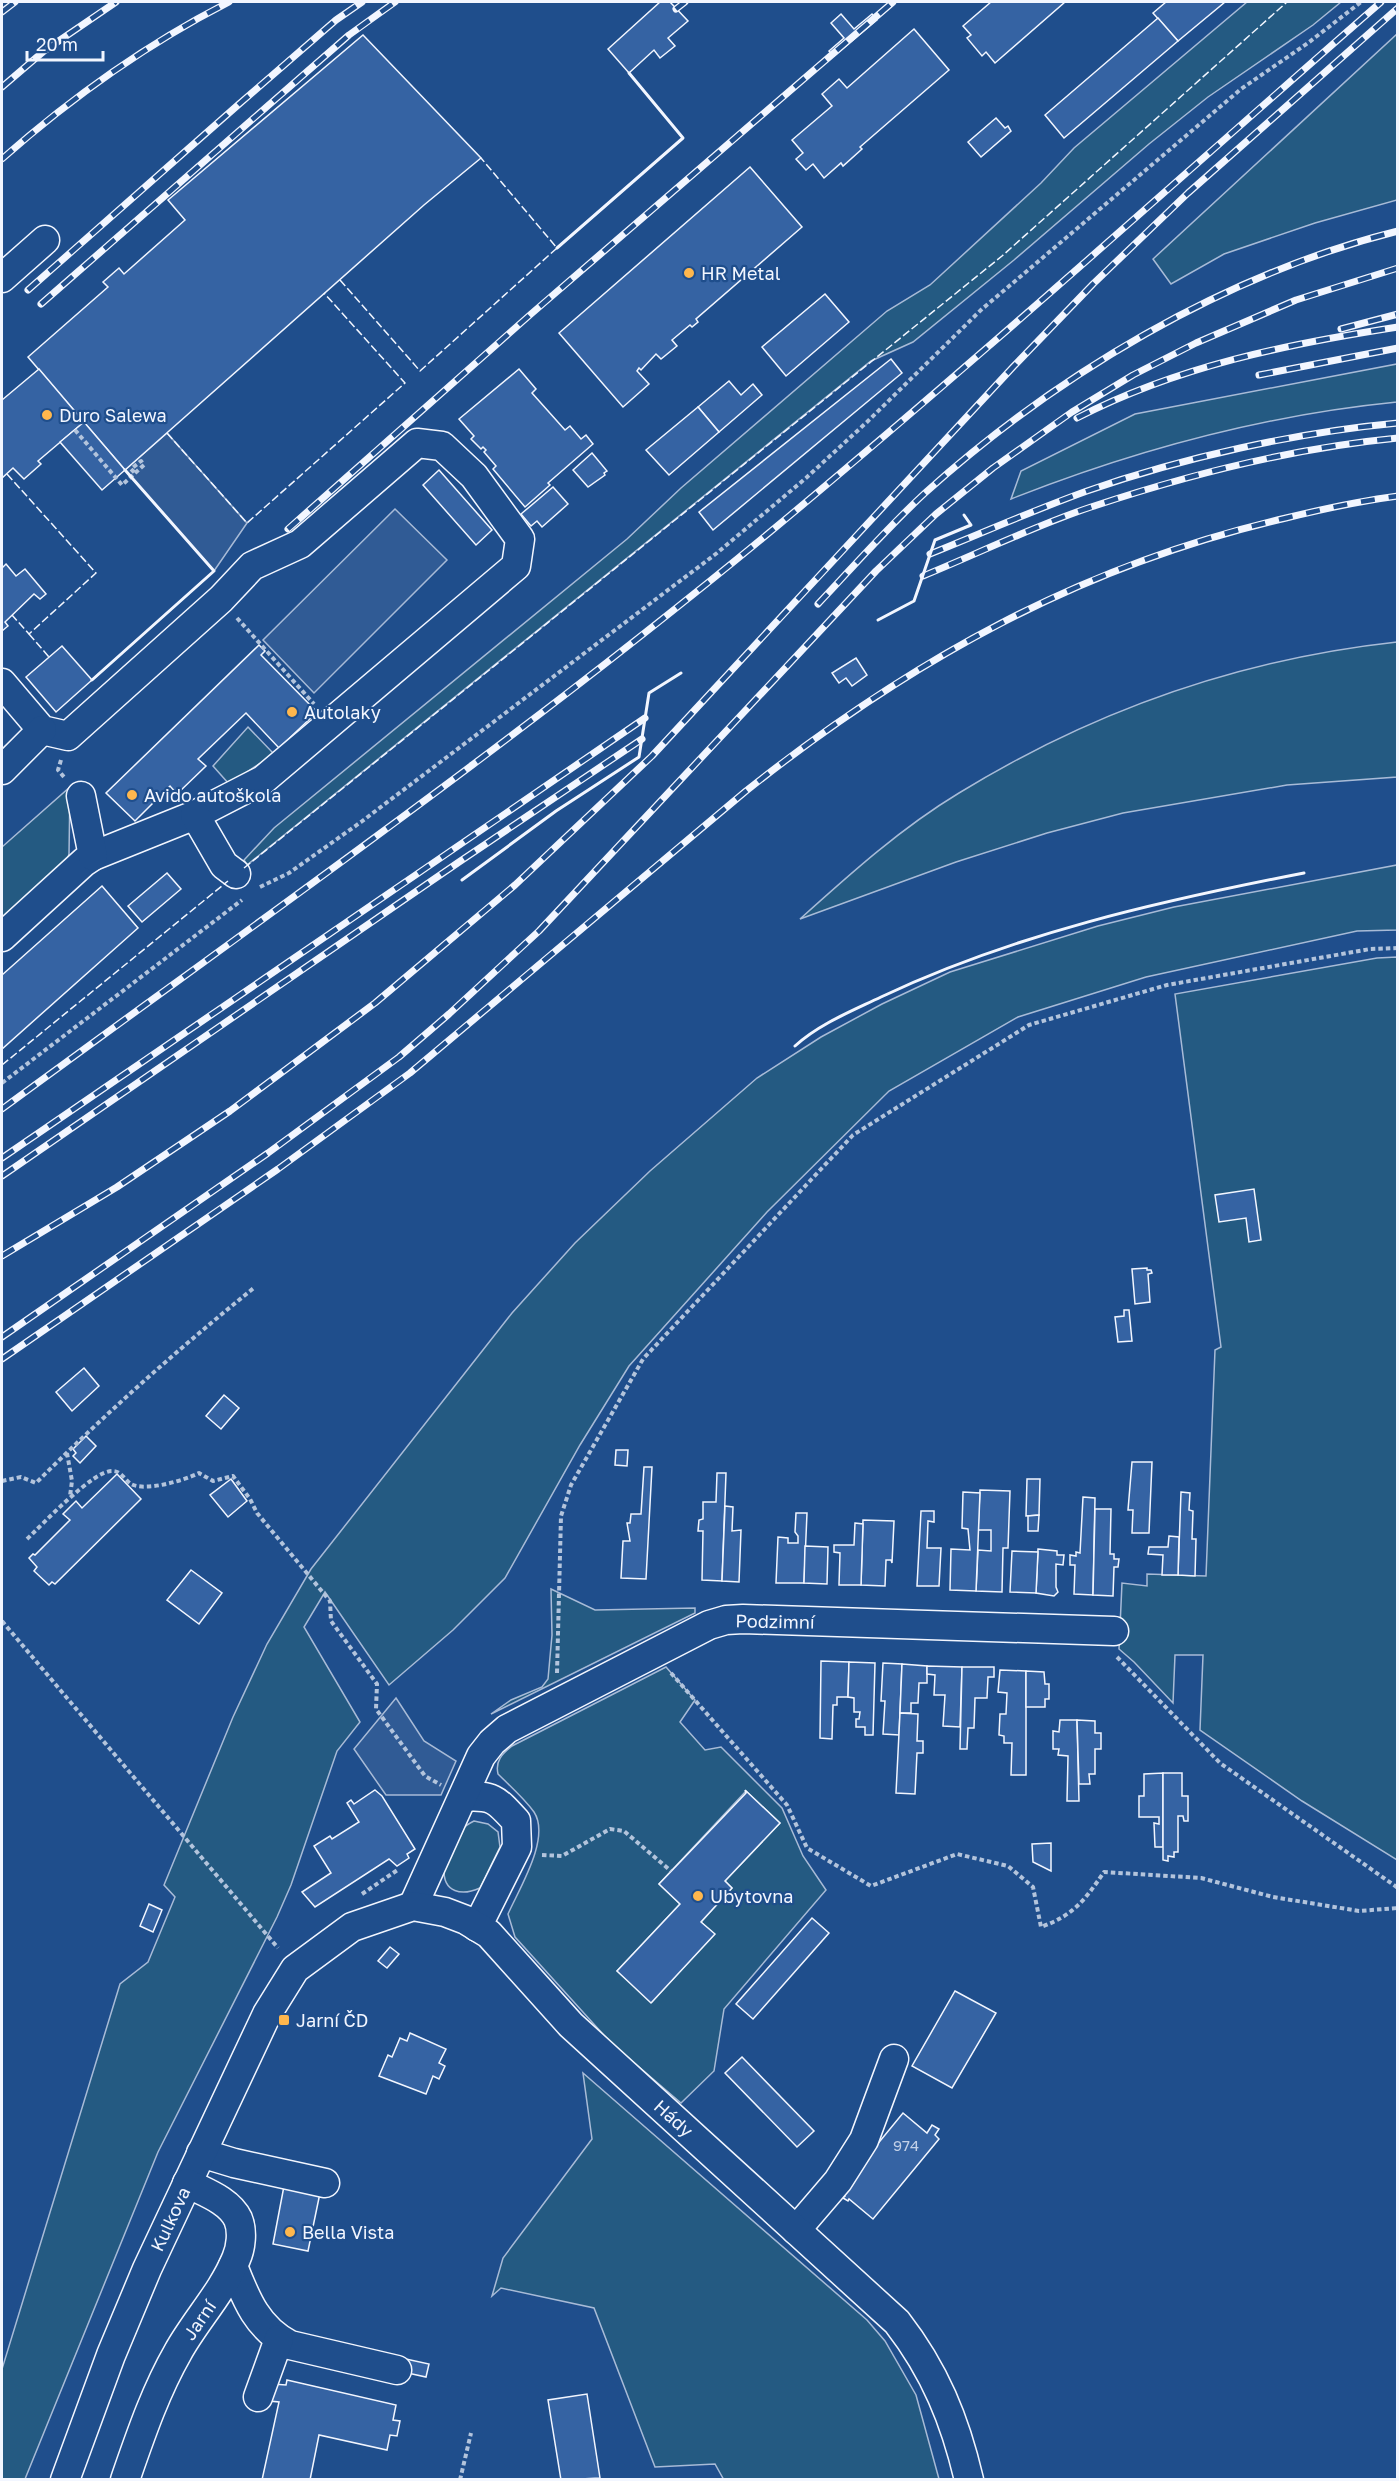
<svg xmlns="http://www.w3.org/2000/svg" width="1399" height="2481" viewBox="0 0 1399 2481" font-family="'Golos Text',sans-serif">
	<rect width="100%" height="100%" fill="#1f4e8c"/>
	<g fill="#245a82" stroke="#a8bbd7" stroke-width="1.5" fill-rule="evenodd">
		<polygon points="1247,2 1341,2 1313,25 1208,97 1149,144 1014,260 913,342 871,361 247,865 244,860 274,828 627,539 681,488 887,311 930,285 1041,183 1074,148"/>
		<polygon points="1397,34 1397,200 1315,223 1224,254 1171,284 1153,259"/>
		<path d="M1397,364V402C1265,415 1135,450 1011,499L1021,471L1135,414Z"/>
		<path d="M1397,642V777L1287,785L1123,813L1047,833L956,862L800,919C850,874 901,828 959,793C1093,711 1241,659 1397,642Z"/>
		<polygon points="248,727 274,754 229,784 213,766"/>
		<polygon points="70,787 69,854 66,864 2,923 2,847"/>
		<polygon points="1397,865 1397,930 1357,931 1146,977 1018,1017 889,1091 767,1212 629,1366 580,1445 505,1578 453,1630 389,1685 325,1592 304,1627 360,1722 337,1751 291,1885 277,1917 158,2152 25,2479 2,2479 2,2369 120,1984 148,1962 175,1897 164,1885 233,1717 267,1644 311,1569 512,1313 575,1243 650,1171 757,1078 821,1037 882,1004 950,972 1098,926 1174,907"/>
		<polygon points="1397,957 1397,1860 1302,1801 1200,1730 1203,1655 1175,1655 1173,1703 1134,1662 1119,1649 1122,1583 1147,1586 1147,1574 1206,1576 1215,1350 1221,1347 1175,994 1377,958"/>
		<polygon points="551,1589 595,1610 695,1608 695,1613 491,1714 511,1700 542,1687 548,1679 552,1635"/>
		<path d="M666,1667L695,1700L680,1722L705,1750L721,1747L782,1808L803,1856L826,1890L724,2009L714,2071L681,2103L611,2043L515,1937L508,1914C519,1889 551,1838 534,1812C524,1798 510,1786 498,1774C495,1761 502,1754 512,1746ZM746,1791L780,1823L725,1881L732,1888L701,1922L714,1934L652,2002L617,1971L680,1904L659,1884Z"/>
		<path d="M474,1821L488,1824L498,1832L500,1847L480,1888C462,1896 443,1893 444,1869C444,1862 458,1835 462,1829C465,1826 470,1823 474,1821Z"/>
		<polygon points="583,2073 867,2320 885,2341 916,2395 939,2479 724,2480 715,2464 655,2467 594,2308 501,2288 492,2296 503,2258 592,2139"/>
	</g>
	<g fill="#305b95" stroke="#a8bbd7" stroke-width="1.5">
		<polygon points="167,433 247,523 214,571 125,470"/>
		<polygon points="395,509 447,560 314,693 263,640"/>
		<polygon points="396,1698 424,1741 456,1761 441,1795 386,1795 354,1749"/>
	</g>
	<g fill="#3563a3" stroke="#f2f6ff" stroke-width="1.5">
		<polygon points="660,2 670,2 688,21 668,38 675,46 660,58 654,50 629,73 608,49"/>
		<polygon points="991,2 1065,2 995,63 986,52 982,56 967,38 971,35 963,26"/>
		<polygon points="1166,2 1225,2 1178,41 1153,13"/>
		<polygon points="841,14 854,29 872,14 877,20 834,56 829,51 844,38 831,23"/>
		<polygon points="1158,18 1178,41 1064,138 1045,115"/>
		<polygon points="914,29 949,70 860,147 862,149 843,166 841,163 824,178 813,164 806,170 796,159 803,153 792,140 832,106 822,94 839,79 847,88"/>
		<polygon points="363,35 481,158 424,205 125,470 28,357 108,287 103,282 119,268 124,274 185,220 168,200"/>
		<polygon points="996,118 1005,128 1008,126 1011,131 981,157 968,142"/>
		<polygon points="750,167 802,227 696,319 698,322 692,327 690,325 672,340 677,346 661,359 656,354 641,370 639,368 637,371 649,384 623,407 559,333"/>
		<polygon points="825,294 849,322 786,376 762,347"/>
		<polygon points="891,359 902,373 713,530 699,512"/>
		<polygon points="39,369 84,422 38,461 41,464 24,479 13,468 2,478 2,400"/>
		<polygon points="519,369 536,389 532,393 565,430 570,426 581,439 586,435 593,444 548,483 550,485 525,507 493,469 496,466 484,452 486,450 483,447 481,449 471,439 474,436 459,419"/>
		<polygon points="729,381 741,395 753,384 762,395 719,432 698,407"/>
		<polygon points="698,407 719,432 669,475 646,450"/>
		<polygon points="84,422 125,470 102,490 60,442"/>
		<polygon points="592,453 607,471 604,473 605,475 588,487 573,470"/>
		<polygon points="439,470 492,530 476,545 423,485"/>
		<polygon points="553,487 568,504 542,527 537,521 531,526 521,514"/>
		<polygon points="6,564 16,576 25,569 46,594 40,599 34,594 5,622 8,626 2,631 2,568"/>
		<polygon points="259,645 265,651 261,655 317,712 279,748 246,713 198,759 206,766 177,794 170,786 135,821 106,793"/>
		<polygon points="62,646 92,680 56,712 26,677"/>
		<polygon points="856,658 867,675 852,686 846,678 839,683 832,673"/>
		<polygon points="167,873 181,889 142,922 128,906"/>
		<polygon points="102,886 138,928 2,1049 2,975"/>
		<polygon points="1254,1189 1261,1240 1249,1242 1246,1218 1219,1222 1215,1195"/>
		<polygon points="1147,1268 1147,1270 1151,1270 1152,1273 1148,1274 1150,1302 1135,1304 1132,1269"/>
		<polygon points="1124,1310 1129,1310 1132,1341 1118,1342 1115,1317 1124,1316"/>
		<polygon points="84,1368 99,1386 72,1411 56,1392"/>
		<polygon points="224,1395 239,1408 221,1429 206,1416"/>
		<polygon points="86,1436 96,1446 80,1463 73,1456 76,1453 73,1449"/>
		<polygon points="616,1450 628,1450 627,1466 615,1465"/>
		<polygon points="1132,1462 1152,1462 1149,1533 1132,1533 1133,1510 1128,1510"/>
		<polygon points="644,1467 652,1467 646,1579 621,1578 623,1541 630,1541 627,1523 630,1523 631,1514 641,1514"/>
		<polygon points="717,1473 726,1473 722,1581 702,1580 703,1531 698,1531 699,1520 703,1519 703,1502 716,1502"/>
		<polygon points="117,1474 141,1499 55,1584 52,1582 49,1585 34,1571 37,1567 29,1558 33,1554 35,1555 70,1520 63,1514 76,1501 82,1508"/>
		<polygon points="231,1479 247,1501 228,1517 210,1495"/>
		<polygon points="1027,1479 1040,1479 1039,1515 1026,1516"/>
		<polygon points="980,1490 1010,1491 1008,1548 1003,1548 1002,1592 976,1591 978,1550 991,1551 991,1530 978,1530"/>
		<polygon points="963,1492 980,1493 976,1591 950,1590 951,1549 970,1550 968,1529 962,1528"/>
		<polygon points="1181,1492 1190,1493 1189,1510 1193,1511 1192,1539 1196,1539 1195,1576 1178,1575"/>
		<polygon points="1083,1497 1095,1498 1093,1595 1074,1594 1075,1565 1070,1565 1070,1555 1076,1556 1076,1552 1080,1553"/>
		<polygon points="725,1506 733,1507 732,1531 741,1530 739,1582 722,1581"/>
		<polygon points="1095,1509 1111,1509 1110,1554 1114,1554 1114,1559 1119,1559 1118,1567 1114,1567 1113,1596 1093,1595"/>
		<polygon points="921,1511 934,1511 934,1522 928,1521 927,1548 941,1548 939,1586 917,1586"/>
		<polygon points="796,1513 807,1513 804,1583 776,1583 778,1537 788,1538 788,1543 798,1543 798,1536 795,1532"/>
		<polygon points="1039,1515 1038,1531 1028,1531 1028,1516"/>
		<polygon points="863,1520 894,1521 892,1563 891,1560 886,1560 885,1586 861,1585"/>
		<polygon points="855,1523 863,1524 861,1585 839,1585 840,1553 834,1552 834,1545 854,1545"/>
		<polygon points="1169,1536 1179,1537 1178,1575 1162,1575 1163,1555 1148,1554 1149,1547 1168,1547"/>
		<polygon points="805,1546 828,1547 827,1584 804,1583"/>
		<polygon points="1038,1549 1057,1551 1057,1555 1064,1555 1063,1565 1056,1564 1056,1587 1058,1592 1054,1596 1036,1593"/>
		<polygon points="1012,1551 1038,1552 1036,1593 1010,1592"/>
		<polygon points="191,1570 222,1593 199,1624 167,1600"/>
		<polygon points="821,1661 849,1662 848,1697 837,1697 837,1705 833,1705 832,1739 820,1738"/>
		<polygon points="849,1662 875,1663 873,1735 865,1735 865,1727 856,1727 856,1719 859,1719 860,1712 854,1712 854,1698 848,1697"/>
		<polygon points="883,1663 902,1664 899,1735 883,1734 885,1701 881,1701"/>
		<polygon points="902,1664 927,1666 927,1683 919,1683 918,1703 911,1703 911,1713 900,1713"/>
		<polygon points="927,1666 962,1667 960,1727 943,1726 945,1695 934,1695 935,1675 927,1674"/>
		<polygon points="962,1667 994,1667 994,1677 988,1677 987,1698 975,1698 974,1728 968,1728 967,1749 960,1749"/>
		<polygon points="1000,1670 1026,1671 1026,1775 1011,1775 1012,1743 1004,1743 1004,1736 999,1735 1000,1714 1006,1714 1007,1693 998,1692"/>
		<polygon points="1026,1671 1044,1672 1045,1684 1049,1684 1049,1699 1045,1699 1045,1707 1026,1707"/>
		<polygon points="900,1713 918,1714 917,1741 923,1741 923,1753 917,1753 915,1794 896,1793"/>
		<polygon points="1060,1720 1077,1720 1079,1801 1067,1801 1068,1756 1058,1755 1059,1749 1053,1749 1053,1731 1059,1732"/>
		<polygon points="1077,1720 1095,1721 1095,1733 1101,1733 1101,1749 1095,1749 1095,1774 1089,1774 1090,1784 1079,1784"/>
		<polygon points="1163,1773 1163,1847 1155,1847 1154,1823 1159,1824 1159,1817 1139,1817 1139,1796 1144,1796 1144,1774"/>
		<polygon points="1163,1773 1182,1773 1182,1796 1188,1796 1188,1821 1184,1821 1183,1816 1178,1816 1178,1852 1174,1852 1174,1857 1168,1856 1168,1861 1163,1860"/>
		<polygon points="375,1790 382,1796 415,1849 407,1854 409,1858 397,1866 389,1859 315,1907 302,1892 331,1873 314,1846 330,1836 332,1839 359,1822 347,1803 351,1800 354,1804"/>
		<polygon points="745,1790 780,1823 725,1881 732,1888 701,1922 715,1934 651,2003 617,1971 680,1904 659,1884 746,1793"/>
		<polygon points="1051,1843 1051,1871 1033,1862 1032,1844"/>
		<polygon points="149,1904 162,1910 153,1932 140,1926"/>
		<polygon points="812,1918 829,1933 753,2019 736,2004"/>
		<polygon points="390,1947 399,1954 387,1968 378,1961"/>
		<polygon points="955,1991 996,2013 952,2088 912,2066"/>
		<polygon points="410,2033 446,2049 439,2063 445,2066 439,2079 433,2076 426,2094 379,2076 388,2055 392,2057 400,2038 407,2041"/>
		<polygon points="742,2057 814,2131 797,2147 725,2073"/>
		<polygon points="903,2113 927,2133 932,2125 939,2129 935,2135 939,2139 873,2219 849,2199 848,2201 843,2198 845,2196 839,2191"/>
		<polygon points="284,2186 320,2193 308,2251 273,2244"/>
		<polygon points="406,2359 429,2364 426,2377 403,2372"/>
		<polygon points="287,2380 396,2405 393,2420 400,2421 397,2436 390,2435 387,2450 319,2435 310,2480 262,2480 279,2402 269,2401 273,2384 286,2385"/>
		<polygon points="587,2394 600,2478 561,2480 548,2400"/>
	</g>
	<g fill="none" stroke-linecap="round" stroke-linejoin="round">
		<defs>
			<g id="minor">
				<polyline points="2,278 45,240"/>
				<polyline points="2,683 42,730 68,736 221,599 252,566 300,544 417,443 442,446 474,476 520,539 516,566 263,780 195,815 93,856 84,862 2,937"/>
				<polyline points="2,770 42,730"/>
				<polyline points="81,796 93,856"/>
				<polyline points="195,815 224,865 236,874"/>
				<path d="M463,1797C493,1795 496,1799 516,1821L517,1847L477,1927"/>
				<polyline points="413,1906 481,1756 492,1742 507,1729 709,1625 726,1620 743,1619 1114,1631"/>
				<polyline points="201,2153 234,2163 325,2183"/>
				<polyline points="796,2230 838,2181 864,2140 894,2059"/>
				<path d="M233,2266C246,2299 257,2328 290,2345L397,2370"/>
				<polyline points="258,2397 279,2339"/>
				<path d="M65,2480L111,2355L147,2269L267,2014L295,1969L352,1927L413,1906L445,1912L466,1920L489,1934L571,2025L897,2322C935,2371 955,2420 969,2480"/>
				<path d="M125,2480C140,2437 155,2392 178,2352C195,2321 222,2293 236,2259C241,2248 243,2231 238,2219C229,2200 204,2192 187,2183"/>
			</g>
		</defs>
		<use href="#minor" stroke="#f2f6ff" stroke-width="31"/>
		<g stroke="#b3c4dc" stroke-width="4" stroke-dasharray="4.5 3" stroke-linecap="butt">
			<polyline points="75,430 122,485 144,465 141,461 131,469 135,473"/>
			<polyline points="237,618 314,704"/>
			<polyline points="61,760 58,770 64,777"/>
			<polyline points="260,887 289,873 361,822 717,553 806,478 867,422 982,309 1027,271 1241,89 1308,43 1361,2"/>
			<polyline points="2,1083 242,900"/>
			<polyline points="67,1453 72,1481 70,1496"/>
			<path d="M2,1481L21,1477L36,1483C105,1414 178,1349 255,1287"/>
			<path d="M27,1539C42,1525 94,1469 113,1471C121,1471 125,1480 131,1484C146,1492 185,1480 199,1473L213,1481L233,1476L250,1499L257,1513L330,1601L331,1621L377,1684L376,1709L425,1776L441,1785"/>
			<polyline points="2,1621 278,1948"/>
			<polyline points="1117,1657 1220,1763 1398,1888"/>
			<polyline points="557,1673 561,1516 571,1485 643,1359 853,1135 1029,1025 1167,985 1370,949 1398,948"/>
			<path d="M671,1673L787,1805L807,1848L871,1886L957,1854L1008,1866L1033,1887L1041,1927C1074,1915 1085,1900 1104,1872L1201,1878L1273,1897L1359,1911L1398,1908"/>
			<polyline points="542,1855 562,1856 610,1829 624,1831 671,1871"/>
			<polyline points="362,1894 399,1869"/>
			<polyline points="460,2480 471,2433"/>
		</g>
		<use href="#minor" stroke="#1f4e8c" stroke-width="28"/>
		<defs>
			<g id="rail">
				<polyline points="676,9 685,2"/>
				<polyline points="2,12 15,2"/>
				<polyline points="2,87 44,51 116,2"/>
				<path d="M2,159C71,98 147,44 229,2"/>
				<polyline points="28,290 238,105 336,20 362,2"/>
				<polyline points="41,304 349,35 395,2"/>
				<polyline points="1341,329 1398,314"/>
				<polyline points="1259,375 1398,348"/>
				<path d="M1077,418C1178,366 1287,344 1398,327"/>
				<polyline points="288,529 531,314 893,2"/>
				<path d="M930,554C982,533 1034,510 1087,491C1181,458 1298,432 1398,423"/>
				<path d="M923,576C979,553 1034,526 1091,507C1190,474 1294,448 1398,438"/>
				<path d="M818,604C853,567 887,528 925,493C1056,375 1225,274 1398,231"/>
				<path d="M2,1109C260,920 523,736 770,532C978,360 1178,179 1381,2"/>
				<polyline points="2,1158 645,718"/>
				<polyline points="2,1176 459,862 642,739"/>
				<polyline points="2,1256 117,1187 230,1111 375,1003 515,885 652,756 1013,367 1093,284 1188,193 1398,8"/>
				<polyline points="2,1337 268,1153 399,1057 449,1014 539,931 876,571 936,514 993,468 1072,412 1133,375 1196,343 1296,300 1398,268"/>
				<path d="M2,1359L278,1169L410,1073L746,791C910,661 1081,565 1286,518C1323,509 1360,501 1398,496"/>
			</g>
		</defs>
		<use href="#rail" stroke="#f2f6ff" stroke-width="7"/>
		<use href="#rail" stroke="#1f4e8c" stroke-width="4.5" stroke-dasharray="14" stroke-linecap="butt"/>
		<g stroke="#f2f6ff" stroke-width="1.5" stroke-dasharray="8 3" stroke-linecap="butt">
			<polyline points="340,280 420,371 557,248 481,158"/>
			<polyline points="167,433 247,523 405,383 324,293"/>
			<polyline points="7,474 96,573 29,634 12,615"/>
			<polyline points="29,634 49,657"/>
			<polyline points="244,868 1002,256 1287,2"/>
			<polyline points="2,1065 228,881"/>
		</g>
		<g stroke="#f2f6ff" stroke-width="3">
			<polyline points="557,248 683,138 629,73"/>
			<polyline points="878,620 914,601 935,540 971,525 964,515"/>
			<polyline points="92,680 214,571 125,470"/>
			<polyline points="462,880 556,811 639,757 649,693 681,673"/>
			<path d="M795,1046C819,1024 852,1011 881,997C1014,934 1160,901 1304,873"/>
		</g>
	</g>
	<g fill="#ffb74d" stroke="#1f4e8c" stroke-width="2">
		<circle cx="689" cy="273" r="6"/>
		<circle cx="47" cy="415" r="6"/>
		<circle cx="292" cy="712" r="6"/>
		<circle cx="132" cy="795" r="6"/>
		<circle cx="698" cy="1896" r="6"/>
		<rect x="278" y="2014" width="12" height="12" rx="3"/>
		<circle cx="290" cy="2232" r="6"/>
	</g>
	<g text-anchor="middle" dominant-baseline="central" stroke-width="4.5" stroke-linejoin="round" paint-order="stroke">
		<g font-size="15" fill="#c3d1e8">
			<text x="906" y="2145">974</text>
		</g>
		<g font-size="18" fill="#f2f6ff" stroke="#1f4e8c" text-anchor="start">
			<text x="701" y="273">HR Metal</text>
			<text x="59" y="415">Duro Salewa</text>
			<text x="304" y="712">Autolaky</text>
			<text x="144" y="795">Avido autoškola</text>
			<text x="710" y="1896">Ubytovna</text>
			<text x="296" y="2020">Jarní ČD</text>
			<text x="302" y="2232">Bella Vista</text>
		</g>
		<g font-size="18" fill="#f2f6ff" stroke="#1f4e8c">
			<text transform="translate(775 1621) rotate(1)">Podzimní</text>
			<text transform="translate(674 2118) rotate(42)">Hády</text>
			<text transform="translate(170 2219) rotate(-65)">Kulkova</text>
			<text transform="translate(199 2320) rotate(-56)">Jarní</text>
		</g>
	</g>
	<rect width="1399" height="2481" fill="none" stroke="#f2f6ff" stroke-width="6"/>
	<path d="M27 51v9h76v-9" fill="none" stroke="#f2f6ff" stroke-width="3"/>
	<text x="36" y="51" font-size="18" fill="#f2f6ff" stroke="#1f4e8c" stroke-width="4.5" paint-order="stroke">20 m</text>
</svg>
